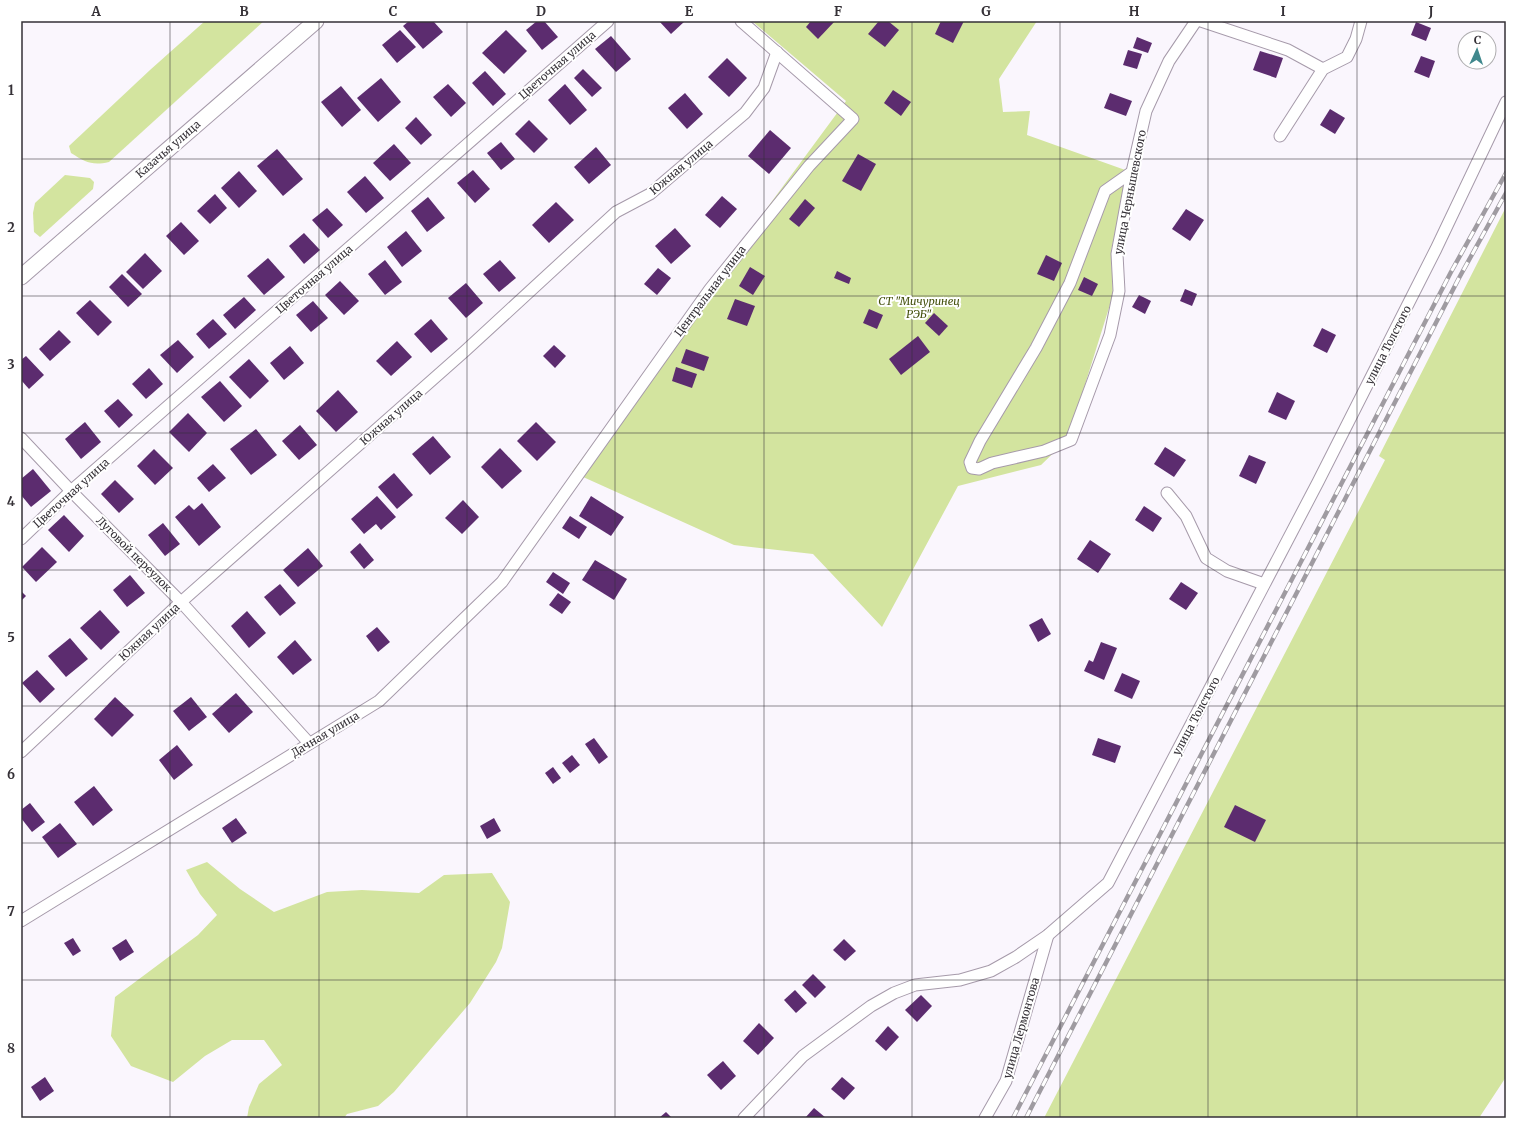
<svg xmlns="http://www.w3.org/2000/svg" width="1527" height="1139" viewBox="0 0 1527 1139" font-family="Merriweather,serif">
	<rect width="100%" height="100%" fill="#faf6fd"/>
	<g fill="#d3e49f">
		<path d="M205,21H264L109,162C92,166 85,162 71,153L69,146L150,70Z"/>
		<polygon points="752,21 1037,21 999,79 1003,112 1030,111 1027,135 1128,171 1111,251 1113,295 1068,439 1041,465 958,486 882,627 813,554 734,545 572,472 846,101"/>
		<polygon points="65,175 90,178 94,182 93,189 40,237 34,232 33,213 35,203"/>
		<polygon points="1506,207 1506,1077 1479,1118 1044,1118 1385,460 1379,456"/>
		<polygon points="207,862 240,889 274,912 327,892 362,890 419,893 444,875 492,873 510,902 502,948 496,962 470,1003 394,1092 378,1106 347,1114 344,1118 247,1118 249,1107 259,1084 282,1065 264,1040 232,1040 205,1056 173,1082 131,1066 111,1036 115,997 198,935 217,915 200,894 186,870"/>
	</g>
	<g fill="#5c2c6f">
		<polygon points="409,21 433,21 443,32 423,49 403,26"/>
		<polygon points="537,21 544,21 558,37 542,50 526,30"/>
		<polygon points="659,21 685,21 671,34"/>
		<polygon points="811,21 835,21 818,39 806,27"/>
		<polygon points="879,21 888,21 899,30 885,47 868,34"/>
		<polygon points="941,21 964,21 953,43 935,34"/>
		<polygon points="1416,22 1431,28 1426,41 1411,35"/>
		<polygon points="400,30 416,47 397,63 382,45"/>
		<polygon points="506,30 527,51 504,74 482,53"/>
		<polygon points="611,36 631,59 616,72 595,49"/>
		<polygon points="1137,37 1152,43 1148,53 1133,48"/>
		<polygon points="1128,50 1142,54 1137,69 1123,65"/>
		<polygon points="1260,51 1283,58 1276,78 1253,70"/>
		<polygon points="1421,56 1435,61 1429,78 1414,72"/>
		<polygon points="727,58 747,78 729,97 708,77"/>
		<polygon points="583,69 602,88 592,97 574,78"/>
		<polygon points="485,71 506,94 493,106 472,83"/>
		<polygon points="381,78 401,102 378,122 357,98"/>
		<polygon points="448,84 466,103 451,117 433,97"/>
		<polygon points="565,84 587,110 570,125 548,100"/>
		<polygon points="341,86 361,110 342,127 321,102"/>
		<polygon points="893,90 911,102 901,116 884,103"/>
		<polygon points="685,93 703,114 687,129 668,108"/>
		<polygon points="1110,93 1132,101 1126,116 1104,108"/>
		<polygon points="1330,109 1345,118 1335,134 1320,125"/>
		<polygon points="416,117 432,135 421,145 405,128"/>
		<polygon points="529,120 548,139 534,153 515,134"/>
		<polygon points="770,130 791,148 769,174 748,156"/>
		<polygon points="501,142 515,159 501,170 487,153"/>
		<polygon points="394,144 411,163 390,181 373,163"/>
		<polygon points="596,147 611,165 589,184 574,167"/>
		<polygon points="277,149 303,179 283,196 257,166"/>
		<polygon points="858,154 876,164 861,191 842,181"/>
		<polygon points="473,170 490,189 475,203 457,183"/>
		<polygon points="239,171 257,191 239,208 221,188"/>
		<polygon points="365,176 384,198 366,213 347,192"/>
		<polygon points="215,194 227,208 210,224 197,211"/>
		<polygon points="722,196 737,209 720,228 705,215"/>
		<polygon points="428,197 445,218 427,232 411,211"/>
		<polygon points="805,199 815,208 799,227 789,219"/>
		<polygon points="556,202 574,220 549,243 532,225"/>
		<polygon points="327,208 343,225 328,238 312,220"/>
		<polygon points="1186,209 1204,220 1190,241 1172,229"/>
		<polygon points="181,222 199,241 184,255 166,236"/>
		<polygon points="675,228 691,246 671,264 655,246"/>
		<polygon points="406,231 422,251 402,267 387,247"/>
		<polygon points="304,233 320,250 304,264 289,246"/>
		<polygon points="145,253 162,271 143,289 126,272"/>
		<polygon points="1046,255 1062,263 1054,281 1037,274"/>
		<polygon points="268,258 285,277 264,295 247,276"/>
		<polygon points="385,260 402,282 385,295 368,274"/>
		<polygon points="500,260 516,278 499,292 483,274"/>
		<polygon points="750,267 765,276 753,295 739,286"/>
		<polygon points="658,268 671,278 657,295 644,284"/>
		<polygon points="837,271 851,278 849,284 834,278"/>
		<polygon points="122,274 142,294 128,307 109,287"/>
		<polygon points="1084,277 1098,284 1092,296 1078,290"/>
		<polygon points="340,281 359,301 344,315 325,295"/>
		<polygon points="466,283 483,303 466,318 448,298"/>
		<polygon points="1185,289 1197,294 1192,306 1180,301"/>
		<polygon points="1139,295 1151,301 1145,314 1132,307"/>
		<polygon points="244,297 256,310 235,329 223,315"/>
		<polygon points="735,299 755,306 747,326 727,319"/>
		<polygon points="90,300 112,322 98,336 76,313"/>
		<polygon points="313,301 328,318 311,332 296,315"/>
		<polygon points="869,309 883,315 877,329 863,323"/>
		<polygon points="934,313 948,326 939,336 925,323"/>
		<polygon points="213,319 227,334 209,349 196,334"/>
		<polygon points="431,319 448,339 431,353 414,334"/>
		<polygon points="1322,328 1336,335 1327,353 1313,346"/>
		<polygon points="59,330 71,342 50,361 39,349"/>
		<polygon points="918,336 930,352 901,375 889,359"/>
		<polygon points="178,340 194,357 177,373 160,355"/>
		<polygon points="397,341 412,357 391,376 376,361"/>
		<polygon points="554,345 566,356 555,368 543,356"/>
		<polygon points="290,346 304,363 284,380 270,363"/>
		<polygon points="686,349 709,357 704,371 681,363"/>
		<polygon points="26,356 44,375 29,389 21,380 21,360"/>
		<polygon points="249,359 269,381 250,399 229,377"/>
		<polygon points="676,367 697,374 692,388 672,381"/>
		<polygon points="149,368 163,384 146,399 132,384"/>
		<polygon points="220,381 242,406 224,422 201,397"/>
		<polygon points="338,390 358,412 336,432 316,411"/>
		<polygon points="1277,392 1295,401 1286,420 1268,412"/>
		<polygon points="118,399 133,415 119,428 104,411"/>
		<polygon points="188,413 207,433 189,452 169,432"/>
		<polygon points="85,422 101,442 81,459 65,439"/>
		<polygon points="536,422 556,442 537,461 517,441"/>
		<polygon points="300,425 317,445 299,460 282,441"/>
		<polygon points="256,429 277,455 251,475 230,449"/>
		<polygon points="433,436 451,457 430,475 412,454"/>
		<polygon points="1165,447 1186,460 1174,477 1154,464"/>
		<polygon points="500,448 522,471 502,489 481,467"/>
		<polygon points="154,449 173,468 155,485 137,466"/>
		<polygon points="1249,455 1266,462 1256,484 1239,476"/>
		<polygon points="213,464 226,478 209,492 197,478"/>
		<polygon points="33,469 51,491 31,507 21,495 21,479"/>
		<polygon points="394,473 413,495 397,509 378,487"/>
		<polygon points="115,480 134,499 119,513 101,494"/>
		<polygon points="377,496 396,517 381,530 376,524 364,534 351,519"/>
		<polygon points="591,496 624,517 611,536 579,516"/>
		<polygon points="463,500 479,517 462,534 445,518"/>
		<polygon points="202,503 221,527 199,546 175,517 189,505 194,510"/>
		<polygon points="1144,506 1162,518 1153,532 1135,520"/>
		<polygon points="64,515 84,536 69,552 48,530"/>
		<polygon points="570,516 587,527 579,539 562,528"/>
		<polygon points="163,523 180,544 165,556 148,535"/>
		<polygon points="1090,540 1111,554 1098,573 1077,559"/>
		<polygon points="360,543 374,560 364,569 350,552"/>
		<polygon points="42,547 57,562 36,582 22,567"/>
		<polygon points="308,548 323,566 298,587 283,570"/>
		<polygon points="595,560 627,579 614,600 582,580"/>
		<polygon points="553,572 570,583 563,594 546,582"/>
		<polygon points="130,575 145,593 127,607 113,590"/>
		<polygon points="1181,582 1198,593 1186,610 1169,599"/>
		<polygon points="280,584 296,603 280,616 264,597"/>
		<polygon points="21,591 26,596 21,601"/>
		<polygon points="558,593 571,602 562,614 549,605"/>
		<polygon points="100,610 120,632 101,650 80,628"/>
		<polygon points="247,611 266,633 249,648 231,626"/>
		<polygon points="1042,618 1051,634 1038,642 1029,625"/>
		<polygon points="377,627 390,642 378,652 366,636"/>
		<polygon points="70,638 88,659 66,677 48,656"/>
		<polygon points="295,640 312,660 293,675 277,657"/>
		<polygon points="1101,642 1117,648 1104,680 1084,671 1089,660 1093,662"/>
		<polygon points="37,670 55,689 40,703 22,683"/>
		<polygon points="1122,673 1140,681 1132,699 1114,691"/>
		<polygon points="236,693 253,712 229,733 212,714"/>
		<polygon points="115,697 134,715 112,737 94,719"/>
		<polygon points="191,697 207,717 189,731 173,711"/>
		<polygon points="594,738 608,757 599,764 585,744"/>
		<polygon points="1098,738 1121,746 1115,763 1092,755"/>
		<polygon points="177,745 193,765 174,780 159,760"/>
		<polygon points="572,755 580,765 570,773 562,763"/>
		<polygon points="553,767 561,778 553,784 545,773"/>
		<polygon points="94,786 113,810 93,826 74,802"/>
		<polygon points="30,803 45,822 32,832 21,818 21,810"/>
		<polygon points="1235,805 1266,820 1255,842 1224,827"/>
		<polygon points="236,818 247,833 232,843 222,828"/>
		<polygon points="494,818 501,831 487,839 480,826"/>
		<polygon points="60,823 77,844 58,858 42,837"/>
		<polygon points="73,938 81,951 73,956 64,943"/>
		<polygon points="126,939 134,952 120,961 112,948"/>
		<polygon points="844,939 856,951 845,961 833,950"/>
		<polygon points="813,974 826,987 815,998 802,985"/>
		<polygon points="795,990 807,1003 796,1013 784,1000"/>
		<polygon points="921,995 932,1006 917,1022 905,1010"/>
		<polygon points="759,1023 774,1038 758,1055 743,1041"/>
		<polygon points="888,1026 899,1037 886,1051 875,1041"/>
		<polygon points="723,1061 736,1076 721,1090 707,1075"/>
		<polygon points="45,1077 54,1091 40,1101 31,1087"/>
		<polygon points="842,1077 855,1088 844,1100 831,1089"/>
		<polygon points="814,1108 826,1118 805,1118"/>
		<polygon points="666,1112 672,1118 659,1118"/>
	</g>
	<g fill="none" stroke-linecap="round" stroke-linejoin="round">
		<defs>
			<g id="street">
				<polyline points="1201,21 1288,50 1323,69"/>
				<polyline points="1280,136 1323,69 1347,57 1356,39 1361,21"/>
				<polyline points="1132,172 1105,191 1070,283 1036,348 980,441 970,462 972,468 979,469 992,463 1044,451 1071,440 1110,335 1119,291 1117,254 1132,172 1146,111 1169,61 1196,21"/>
				<polyline points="21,438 71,491 181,602 309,743"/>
				<polyline points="1167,493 1186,516 1206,558 1227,571 1264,584"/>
				<polyline points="21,539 71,491 608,21"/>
				<polyline points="21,752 181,602 465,351 616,212 650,194 745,113 764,88 777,52"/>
				<polyline points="21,921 379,701 502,582 710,289 809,166 853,119 741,21"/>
				<polyline points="744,1118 803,1056 871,1006 894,993 915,985 960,980 991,971 1016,957 1048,935 1108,883 1318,482 1436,249 1506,102"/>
				<polyline points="985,1118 1006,1081 1048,935"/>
			</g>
			<polyline id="secondary" points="21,277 316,21"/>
		</defs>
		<use href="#street" stroke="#a69aaa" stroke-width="13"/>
		<use href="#secondary" stroke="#a69aaa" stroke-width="17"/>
		<use href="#street" stroke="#fff" stroke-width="11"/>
		<use href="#secondary" stroke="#fff" stroke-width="15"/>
		<defs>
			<g id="rail">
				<polyline points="1013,1118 1451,272 1506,173"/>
				<polyline points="1026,1118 1459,278 1506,193"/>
			</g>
		</defs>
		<use href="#rail" stroke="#9f9ba1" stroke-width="4.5"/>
		<use href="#rail" stroke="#fff" stroke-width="3" stroke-dasharray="9" stroke-linecap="butt"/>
	</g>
	<path fill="none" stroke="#353137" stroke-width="1" stroke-opacity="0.55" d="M170,21V1118M319,21V1118M467,21V1118M615,21V1118M764,21V1118M912,21V1118M1060,21V1118M1208,21V1118M1357,21V1118M21,159H1506M21,296H1506M21,433H1506M21,570H1506M21,706H1506M21,843H1506M21,980H1506"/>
	<g text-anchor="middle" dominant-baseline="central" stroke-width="4" stroke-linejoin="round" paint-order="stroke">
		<g font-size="11" fill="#353137" stroke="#fff">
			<text transform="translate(557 65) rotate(-41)">Цветочная улица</text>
			<text transform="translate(168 149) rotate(-41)">Казачья улица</text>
			<text transform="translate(681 167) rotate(-40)">Южная улица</text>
			<text transform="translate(1130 192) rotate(-79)">улица Чернышевского</text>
			<text transform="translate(314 279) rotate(-41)">Цветочная улица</text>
			<text transform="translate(710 291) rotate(-53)">Центральная улица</text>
			<text transform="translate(1388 345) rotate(-63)">улица Толстого</text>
			<text transform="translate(391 417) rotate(-41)">Южная улица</text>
			<text transform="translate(71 493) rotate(-42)">Цветочная улица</text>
			<text transform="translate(134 554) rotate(45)">Луговой переулок</text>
			<text transform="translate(149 632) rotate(-43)">Южная улица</text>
			<text transform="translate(1196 716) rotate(-62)">улица Толстого</text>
			<text transform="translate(325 734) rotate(-31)">Дачная улица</text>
			<text transform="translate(1021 1028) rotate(-74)">улица Лермонтова</text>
		</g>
		<g font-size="11" font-style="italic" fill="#434f0b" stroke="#fff">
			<text x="919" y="301">СТ "Мичуринец<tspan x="919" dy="13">РЭБ"</tspan></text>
		</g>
	</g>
	<rect width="1527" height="1139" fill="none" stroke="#ffffff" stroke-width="44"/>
	<g transform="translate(1477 50) rotate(3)"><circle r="19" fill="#ffffff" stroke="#aeadaf"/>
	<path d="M0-3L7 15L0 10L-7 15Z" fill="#40888d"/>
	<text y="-6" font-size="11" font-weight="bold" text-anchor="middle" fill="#353137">С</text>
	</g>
	<rect x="22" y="22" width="1483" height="1095" fill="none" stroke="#353137" stroke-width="1.5"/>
	<g font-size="13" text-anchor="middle" font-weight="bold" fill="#353137">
		<text x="96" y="16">A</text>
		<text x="244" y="16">B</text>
		<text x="393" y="16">C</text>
		<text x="541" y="16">D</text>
		<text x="689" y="16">E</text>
		<text x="838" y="16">F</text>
		<text x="986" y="16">G</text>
		<text x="1134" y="16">H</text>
		<text x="1283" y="16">I</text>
		<text x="1431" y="16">J</text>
		<text x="11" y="95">1</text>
		<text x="11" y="232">2</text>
		<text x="11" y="369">3</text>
		<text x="11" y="506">4</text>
		<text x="11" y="642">5</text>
		<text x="11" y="779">6</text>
		<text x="11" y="916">7</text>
		<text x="11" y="1053">8</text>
	</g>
</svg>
